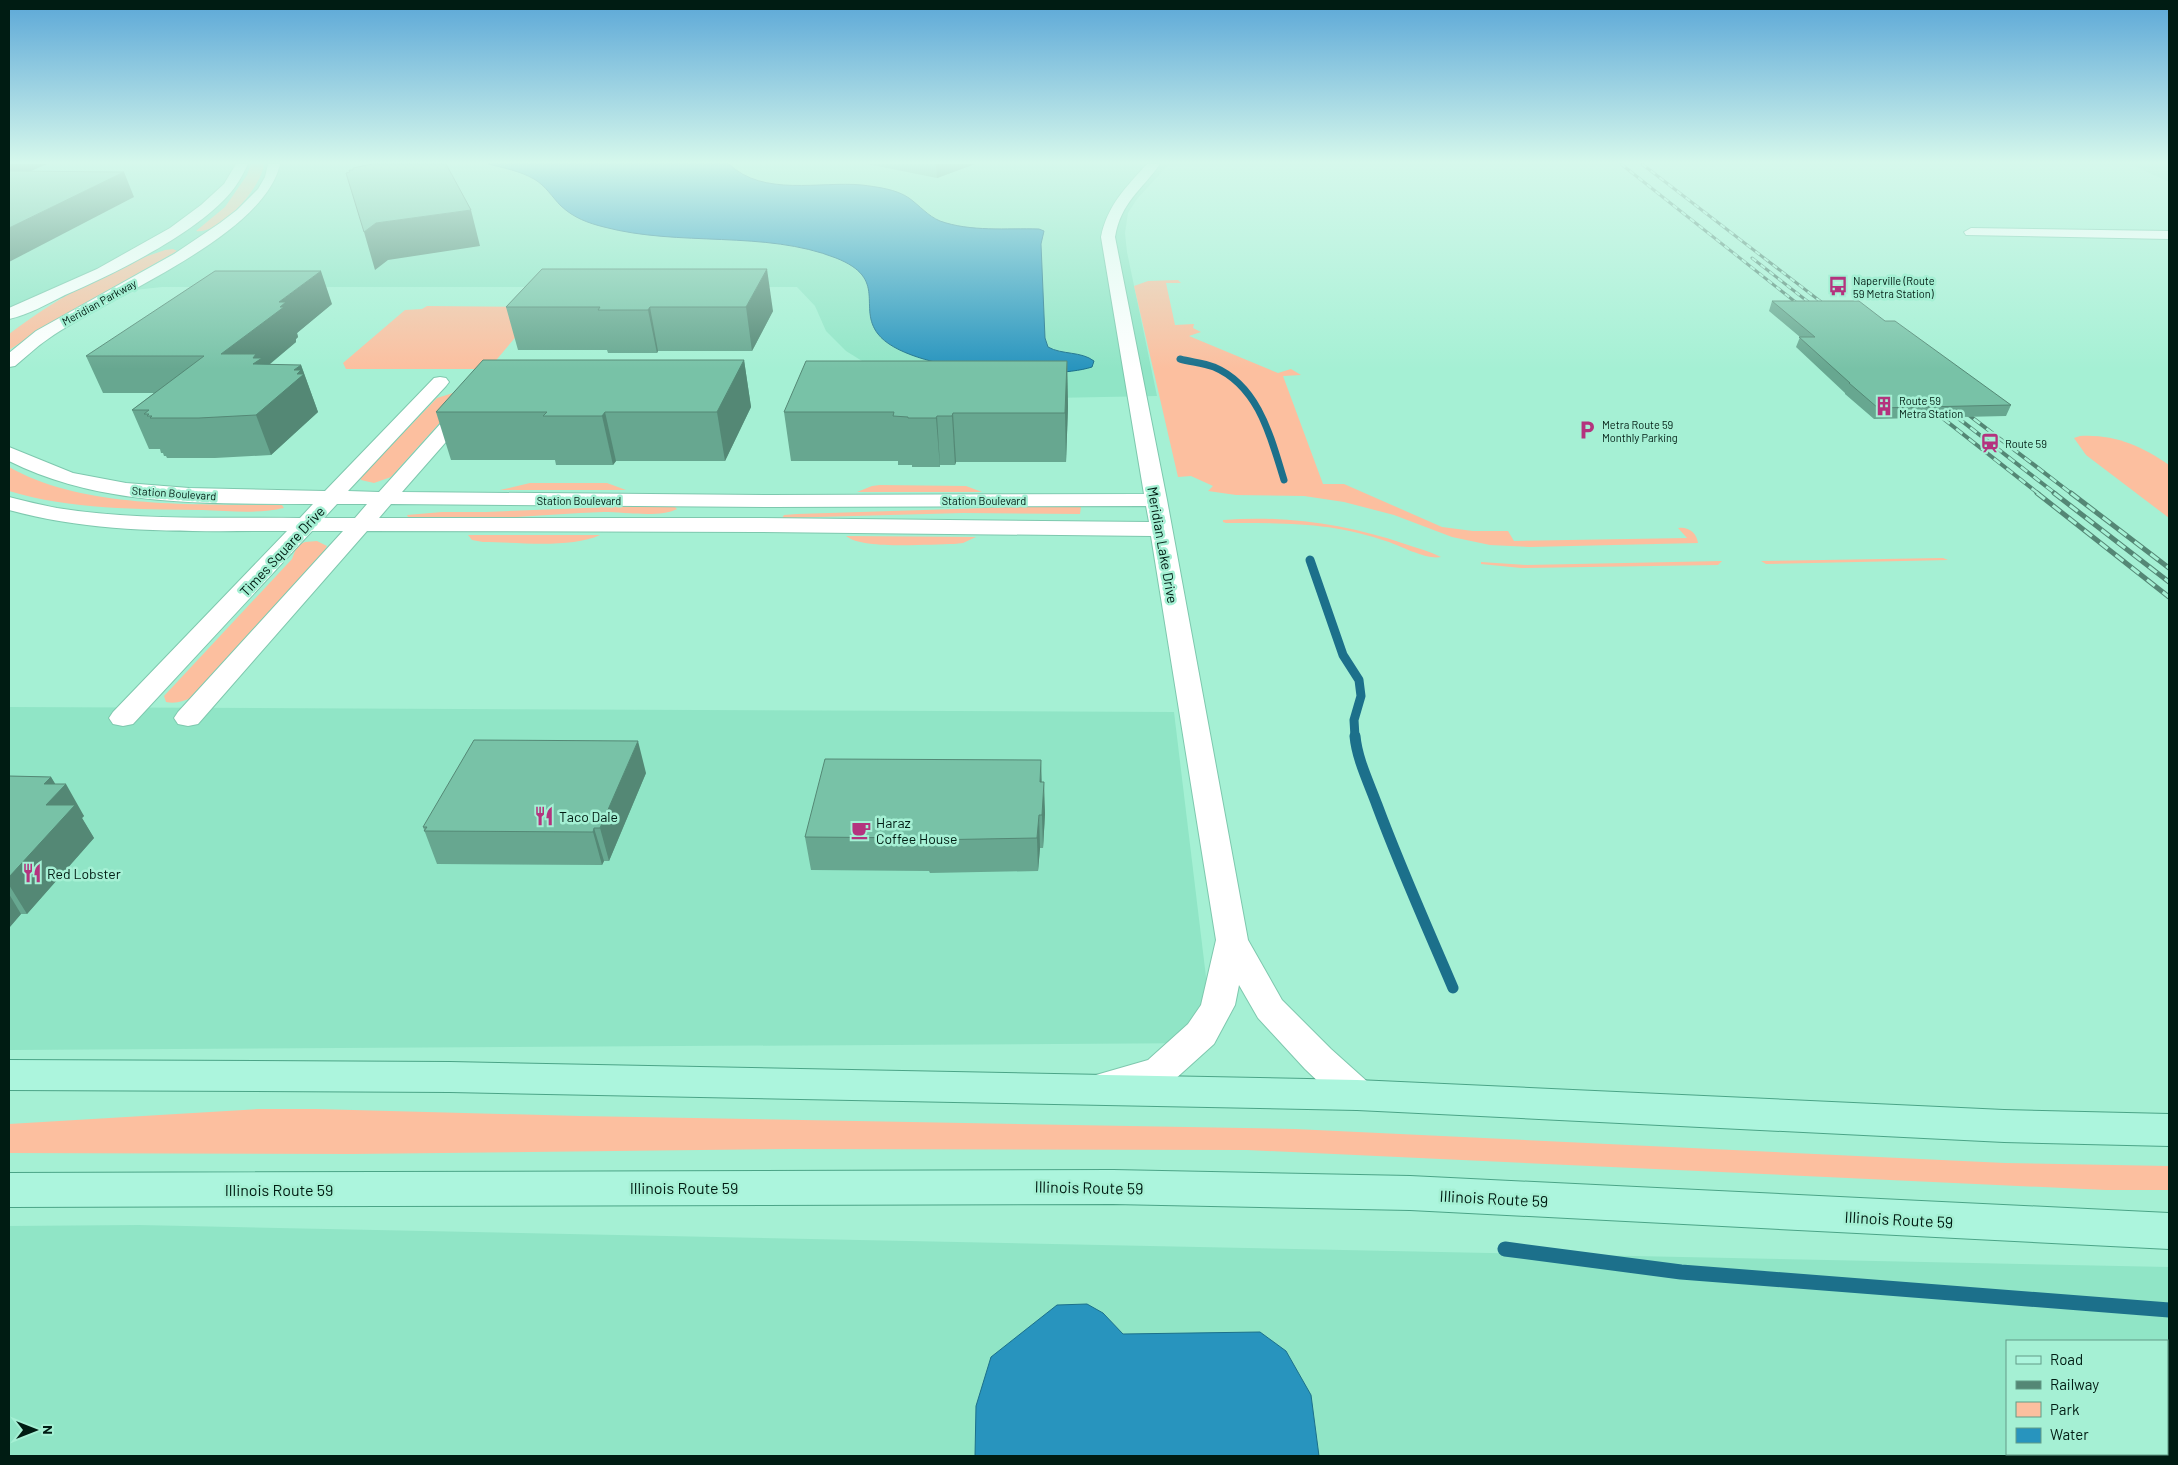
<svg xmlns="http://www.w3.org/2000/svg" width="2178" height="1465" viewBox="0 0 2178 1465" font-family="Barlow,sans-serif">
	<rect width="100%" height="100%" fill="#a5f0d4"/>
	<g fill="#90e5c6" fill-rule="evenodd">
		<polygon points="9,164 1169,164 1137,199 1128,213 1125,233 1127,252 1157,396 1051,398 883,374 846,351 826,331 815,306 797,287 162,287 52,299 9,319"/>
		<polygon points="2130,164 2169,164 2169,182"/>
		<polygon points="9,707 1174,712 1214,1043 9,1050"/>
		<path d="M139,1225L2169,1267V1456H9V1226ZM2007,1341H2167V1454H2007Z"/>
	</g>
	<g fill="#fcbf9f">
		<path d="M251,164H264C262,187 220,235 196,231L225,207L247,175Z"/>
		<path d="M165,250L173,249L177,251L61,317L9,350V334C56,299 109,268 165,250Z"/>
		<path d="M1178,280L1181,283H1166L1175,325L1194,324L1193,328L1201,332L1189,336L1278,373L1291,369L1301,375L1283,376L1323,484H1344L1442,527L1473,531H1508L1514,541L1687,538L1678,528C1688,526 1697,533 1698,543L1530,547L1490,545L1452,537L1394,515L1344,502L1304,496L1236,495L1208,491L1213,486L1191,476L1178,477L1134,286L1148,281Z"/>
		<polygon points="427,306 541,307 492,365 483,369 346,369 343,363 405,310 422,309"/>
		<polygon points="453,393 459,394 462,398 391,477 374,483 361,480 361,477 437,398"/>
		<path d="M2080,436C2114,434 2142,446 2169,465V518L2086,455L2074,438Z"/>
		<path d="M9,467C81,508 188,504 268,505H282L284,508C258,514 229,511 203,510C138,509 71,510 9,491Z"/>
		<polygon points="530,483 607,483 626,490 500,490"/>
		<polygon points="880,485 966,486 982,492 857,492 872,486"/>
		<path d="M634,506L675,507L677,509C660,518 624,512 604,512C539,514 473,523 408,517L407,515L442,512H486Z"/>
		<polygon points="1019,507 1081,507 1080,514 963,513 782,518 784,515 797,514"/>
		<path d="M1223,520C1285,515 1346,524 1405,544C1417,548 1429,551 1441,557C1428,560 1402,547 1389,542C1332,522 1286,523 1226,523L1223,522Z"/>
		<path d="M468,535H600C570,549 516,542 483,542L472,540Z"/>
		<path d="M846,536L976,537L963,543L954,544C929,544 863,550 846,536Z"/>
		<path d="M317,541L327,546L325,550L193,697C184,701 176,704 166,702L164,696L292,559L297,546L305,542Z"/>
		<polygon points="1943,558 1948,560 1766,564 1761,561"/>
		<polygon points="1722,561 1718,565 1521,568 1481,564 1481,562 1527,565"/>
		<polygon points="259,1109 316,1109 580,1116 1295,1129 2005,1163 2169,1166 2169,1190 2106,1190 1247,1150 791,1149 352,1154 9,1153 9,1124"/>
	</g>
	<g fill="#2894be" stroke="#1c708b">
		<path d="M488,164H729C763,197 820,181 862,185C877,187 896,189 909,198C920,206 928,216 940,221C971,232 1006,228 1039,229L1044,231L1041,244L1045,338L1048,347C1062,355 1081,351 1094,361L1092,367C1049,381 907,372 878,334C857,307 889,279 836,258C765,230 679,247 604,227C588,223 574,218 561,206C552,197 546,186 534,179C520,171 504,168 488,164Z"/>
		<polygon points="1087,1304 1103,1313 1123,1334 1260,1332 1286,1351 1311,1395 1319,1456 975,1456 976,1406 991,1357 1057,1305"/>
	</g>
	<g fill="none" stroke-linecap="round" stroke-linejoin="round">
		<path stroke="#1c708b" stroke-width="7" d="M1180,359C1191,362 1203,363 1214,367C1259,386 1271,438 1284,480"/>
		<polyline stroke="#1c708b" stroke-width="9" points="1310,560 1343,655 1359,680 1361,696 1354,720 1355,737"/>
		<path stroke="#1c708b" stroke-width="11" d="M1355,736C1357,759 1369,783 1377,805C1400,867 1427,927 1453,988"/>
		<polyline stroke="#1c708b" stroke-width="15" points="1505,1249 1681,1272 2169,1310"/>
		<defs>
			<g id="minor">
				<path d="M236,164H248C244,172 240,180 235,187C204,230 114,274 65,295C47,304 28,315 9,319V308L97,269L170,228L201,205L224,184Z"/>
				<path d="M268,164H280C264,237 107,297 48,339C36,347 26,357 15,366L9,367V353L36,331L174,254L220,223L237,210L258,189L265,177Z"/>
				<path d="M1147,164H1160C1141,191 1121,202 1115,237L1167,500L1248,940L1282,1000L1331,1049L1370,1084L1376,1095L1370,1106L1357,1110L1344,1106L1305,1069L1258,1018L1239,985L1235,1005L1214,1044L1173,1081L1109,1101L1096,1097L1091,1086L1096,1075L1148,1060L1188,1024L1201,1005L1216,940L1151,536L759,532L367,531L198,724L188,726L178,724L174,718L178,712L343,531H312L133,724L123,726L113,724L109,718L113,712L287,531C195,531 99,535 9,510V497C25,501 41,505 57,508C137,521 220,517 300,518L313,504C211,503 102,508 9,461V447L73,473L126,483L189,488L325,491L434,378L440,377L446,378L449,382L446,386L348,491L379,492L460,402L467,400L474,402L476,406L474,410L402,492L770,495L1144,494L1101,237C1107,206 1126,187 1147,164ZM337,504H367L355,518H324ZM391,504L770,507L1146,506L1149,522L759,518H379Z"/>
				<polygon points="1971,228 2169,231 2169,239 1966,235 1964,232"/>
			</g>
			<g id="primary">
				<polygon points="9,1060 450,1062 1357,1080 2004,1110 2169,1114 2169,1146 2004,1142 1357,1110 450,1092 9,1090"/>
				<polygon points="1113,1170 1410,1176 2169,1213 2169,1249 1410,1210 1113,1204 9,1207 9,1173"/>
			</g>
		</defs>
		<use href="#minor" stroke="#7ec8ae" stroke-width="2"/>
		<use href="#primary" stroke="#4ba487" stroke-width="2"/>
		<use href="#minor" fill="#fff" fill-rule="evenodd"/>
		<use href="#primary" fill="#acf5dd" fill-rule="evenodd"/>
		<defs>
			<g id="rail-far2">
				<polyline points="1621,164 1803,308"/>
				<polyline points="1642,164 1829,308"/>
				<polyline points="1752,258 1816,308"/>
			</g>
			<g id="rail-far1">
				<polyline points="1801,306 1806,310"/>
				<polyline points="1814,306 1819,310"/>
				<polyline points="1827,306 1832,310"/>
				<polyline points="1945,408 2056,494"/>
				<polyline points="1931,409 2039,494"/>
				<polyline points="1961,409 2072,494"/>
			</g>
			<g id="rail">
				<polyline points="2037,493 2169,597"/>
				<polyline points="2054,493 2169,582"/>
				<polyline points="2071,493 2169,568"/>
			</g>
		</defs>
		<use href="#rail-far2" stroke="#548775" stroke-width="3"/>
		<use href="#rail-far1" stroke="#548775" stroke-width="4"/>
		<use href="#rail" stroke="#548775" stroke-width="5"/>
		<use href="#rail-far2" stroke="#a5f0d4" stroke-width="2" stroke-dasharray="5.5" stroke-linecap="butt"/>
		<use href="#rail-far1" stroke="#a5f0d4" stroke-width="2.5" stroke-dasharray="8" stroke-linecap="butt"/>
		<use href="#rail" stroke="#a5f0d4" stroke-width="3" stroke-dasharray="10" stroke-linecap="butt"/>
	</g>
	<g fill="#67a790">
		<polygon points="867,164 975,164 937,178"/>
		<polygon points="542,269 773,311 752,351 658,351 657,353 608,353 607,350 518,350 506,307"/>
		<polygon points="1772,301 1885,321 2011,405 2006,416 1874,419 1845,394 1845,393 1796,347 1800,337 1769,311"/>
		<polygon points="332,304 297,333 298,337 296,339 296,342 269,365 301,365 318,412 271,455 215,458 167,458 166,456 164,456 163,453 161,453 160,449 149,449 132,410 154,393 103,393 86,356"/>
		<polygon points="744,360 751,407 725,461 616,461 613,465 556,465 555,460 451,460 436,412"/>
		<polygon points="1067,361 1068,407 1066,462 956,462 955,465 940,465 940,467 912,467 912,465 898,465 898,461 791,461 784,412"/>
		<polygon points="646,773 609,861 604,861 602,865 437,864 423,827"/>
		<polygon points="9,776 51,777 55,784 84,816 82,818 94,838 27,914 21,914 9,928"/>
		<polygon points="1042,782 1045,814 1043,848 1040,848 1038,871 930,873 929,871 811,870 805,837"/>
	</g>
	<g fill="#548875">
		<polygon points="9,164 47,164 9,181"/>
		<polygon points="936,164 975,164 937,178"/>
		<polygon points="124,172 134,197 9,262 9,228"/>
		<polygon points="471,210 480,246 388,260 375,270 364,232 376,223"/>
		<polygon points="767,269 773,311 752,351 746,307"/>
		<polygon points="321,271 332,304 297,333 298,337 296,339 296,342 266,367 276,395 221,354 279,302"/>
		<polygon points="650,307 658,351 657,353 648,310"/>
		<polygon points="744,360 751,407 725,461 717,412"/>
		<polygon points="1067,361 1068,407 1066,462 1065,413"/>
		<polygon points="301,365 318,412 271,455 256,415 294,370"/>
		<polygon points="605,412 616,461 613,465 602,416"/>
		<polygon points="953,413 956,462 955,465 952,416"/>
		<polygon points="937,416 940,465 940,467 936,418"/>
		<polygon points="638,741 646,773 609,861 600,828"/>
		<polygon points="1041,760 1042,792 1040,782"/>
		<polygon points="51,777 59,790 66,784 84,816 82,818 94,838 27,914 9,885 9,877 46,805 44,784"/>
		<polygon points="1044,782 1045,814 1043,848 1042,815"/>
		<polygon points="1039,815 1040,848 1038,871 1037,838"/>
		<polygon points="594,828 604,861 602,865 593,832"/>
		<polygon points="9,894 21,914 9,928"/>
	</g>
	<g fill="#78c2a7" stroke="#548875">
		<polygon points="372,164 446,164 471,210 376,223 364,232 346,173 350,172 349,170 353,170 353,168"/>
		<polygon points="9,171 124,172 9,228"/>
		<polygon points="542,269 767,269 746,307 650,307 648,310 598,310 600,307 506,307"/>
		<polygon points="215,271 321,271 279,302 286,302 280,307 284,307 221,354 256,354 253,358 262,358 253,364 301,365 294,370 301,370 297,374 304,374 256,415 199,418 150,418 152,416 147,416 149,414 144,414 149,410 132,410 204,356 86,356"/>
		<polygon points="1772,301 1859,301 1885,321 1895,321 2011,405 1878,408 1849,383 1850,383 1799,337 1815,337"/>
		<polygon points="483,360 744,360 717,412 605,412 602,416 543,416 547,412 436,412"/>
		<polygon points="806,361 1067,361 1065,413 953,413 952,416 937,416 936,418 908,418 908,417 893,416 894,412 784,412"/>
		<polygon points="474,740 638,741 600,828 594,828 593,832 424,831 427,827 423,827"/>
		<polygon points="825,759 1041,760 1040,782 1044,782 1042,815 1039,815 1037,838 927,840 927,838 805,837"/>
		<polygon points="9,776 51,777 44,784 66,784 46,805 75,805 9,877"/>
	</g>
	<linearGradient id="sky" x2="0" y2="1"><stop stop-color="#5ba7d7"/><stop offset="0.44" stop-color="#d6f8ec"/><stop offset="1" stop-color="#d6f8ec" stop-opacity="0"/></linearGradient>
	<rect width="2178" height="369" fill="url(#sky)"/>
	<defs>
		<symbol id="bus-bare" viewBox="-9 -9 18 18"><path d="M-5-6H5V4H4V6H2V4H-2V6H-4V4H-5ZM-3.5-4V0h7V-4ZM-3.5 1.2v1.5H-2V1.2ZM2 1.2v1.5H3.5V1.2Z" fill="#b4337e" stroke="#a5f0d4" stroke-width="2.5" paint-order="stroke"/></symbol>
		<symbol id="building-bare" viewBox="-9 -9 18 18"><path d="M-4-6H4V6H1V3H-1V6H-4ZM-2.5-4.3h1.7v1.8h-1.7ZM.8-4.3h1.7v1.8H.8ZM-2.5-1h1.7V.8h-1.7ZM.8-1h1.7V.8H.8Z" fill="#b4337e" stroke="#a5f0d4" stroke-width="2.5" paint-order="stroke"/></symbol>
		<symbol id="parking-bare" viewBox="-9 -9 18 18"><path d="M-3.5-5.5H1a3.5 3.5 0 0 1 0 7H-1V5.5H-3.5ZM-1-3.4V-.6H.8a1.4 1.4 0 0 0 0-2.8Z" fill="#b4337e" stroke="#a5f0d4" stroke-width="2.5" paint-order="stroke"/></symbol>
		<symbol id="station-bare" viewBox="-9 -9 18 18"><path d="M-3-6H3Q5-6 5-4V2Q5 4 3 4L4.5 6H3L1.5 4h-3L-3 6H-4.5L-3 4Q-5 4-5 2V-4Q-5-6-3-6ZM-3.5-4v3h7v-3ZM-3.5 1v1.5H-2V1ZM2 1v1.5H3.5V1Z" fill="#b4337e" stroke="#a5f0d4" stroke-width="2.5" paint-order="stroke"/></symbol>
		<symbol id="restaurant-bare" viewBox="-9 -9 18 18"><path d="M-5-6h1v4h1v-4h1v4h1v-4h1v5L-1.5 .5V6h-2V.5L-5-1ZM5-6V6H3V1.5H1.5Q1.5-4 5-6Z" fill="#b4337e" stroke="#a5f0d4" stroke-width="2.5" paint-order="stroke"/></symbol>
		<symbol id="cafe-bare" viewBox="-9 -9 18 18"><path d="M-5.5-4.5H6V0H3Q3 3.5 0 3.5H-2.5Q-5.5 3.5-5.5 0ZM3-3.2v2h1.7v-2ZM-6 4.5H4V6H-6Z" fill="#b4337e" stroke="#a5f0d4" stroke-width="2.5" paint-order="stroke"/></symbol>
	</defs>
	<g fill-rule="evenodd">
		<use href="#bus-bare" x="1824" y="272" width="28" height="28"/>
		<use href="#building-bare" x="1870" y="392" width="28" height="28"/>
		<use href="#parking-bare" x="1573" y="416" width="28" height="28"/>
		<use href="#station-bare" x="1976" y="429" width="28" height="28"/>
		<use href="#restaurant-bare" x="530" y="802" width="28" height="28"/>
		<use href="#cafe-bare" x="847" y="816" width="28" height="28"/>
		<use href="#restaurant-bare" x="18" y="859" width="28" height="28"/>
	</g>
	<g text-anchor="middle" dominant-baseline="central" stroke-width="5" stroke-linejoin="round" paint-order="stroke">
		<g font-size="11" fill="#001c13" stroke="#a5f0d4" text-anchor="start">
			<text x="1853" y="280">Naperville (Route<tspan x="1853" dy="13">59 Metra Station)</tspan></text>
			<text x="1899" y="400">Route 59<tspan x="1899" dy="13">Metra Station</tspan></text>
			<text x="1602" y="424">Metra Route 59<tspan x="1602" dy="13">Monthly Parking</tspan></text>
			<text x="2005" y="443">Route 59</text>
		</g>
		<g font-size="11" fill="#001c13" stroke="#a5f0d4">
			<text transform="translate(99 302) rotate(-29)">Meridian Parkway</text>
			<text transform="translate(174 493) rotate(4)">Station Boulevard</text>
			<text x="579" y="500">Station Boulevard</text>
			<text x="984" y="500">Station Boulevard</text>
		</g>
		<g font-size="14" fill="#001c13" stroke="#a5f0d4">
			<text transform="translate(1163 545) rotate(80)">Meridian Lake Drive</text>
			<text transform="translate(282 551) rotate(-47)">Times Square Drive</text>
		</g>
		<g font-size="14" fill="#001c13" stroke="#a5f0d4" text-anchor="start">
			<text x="559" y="816">Taco Dale</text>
			<text x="876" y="822">Haraz<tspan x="876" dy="16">Coffee House</tspan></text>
			<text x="47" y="873">Red Lobster</text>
		</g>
		<g font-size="16" fill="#001c13" stroke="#a5f0d4">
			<text x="684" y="1187">Illinois Route 59</text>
			<text transform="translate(1089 1187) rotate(1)">Illinois Route 59</text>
			<text x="279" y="1189">Illinois Route 59</text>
			<text transform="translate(1494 1198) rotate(3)">Illinois Route 59</text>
			<text transform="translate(1899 1219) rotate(3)">Illinois Route 59</text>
		</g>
	</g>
	<rect width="2178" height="1465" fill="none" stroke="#001c13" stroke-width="20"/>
	<rect x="2006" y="1340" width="162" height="115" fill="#a5f0d4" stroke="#639b87"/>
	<rect x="2016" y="1356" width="25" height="8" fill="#acf5dd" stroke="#639b87"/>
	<text x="2050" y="1365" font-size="15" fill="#001c13">Road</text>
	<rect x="2016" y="1381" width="25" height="8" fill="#548775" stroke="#639b87"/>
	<text x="2050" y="1390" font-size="15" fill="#001c13">Railway</text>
	<rect x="2016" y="1402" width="25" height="15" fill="#fcbf9f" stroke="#639b87"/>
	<text x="2050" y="1415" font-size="15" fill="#001c13">Park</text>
	<rect x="2016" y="1428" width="25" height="15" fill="#2894be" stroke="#639b87"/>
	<text x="2050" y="1440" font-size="15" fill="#001c13">Water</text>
	<g transform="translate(35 1430) rotate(90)" stroke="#a5f0d4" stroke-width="4" paint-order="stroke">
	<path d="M0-4L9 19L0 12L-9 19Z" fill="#001c13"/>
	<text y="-8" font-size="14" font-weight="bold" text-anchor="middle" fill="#001c13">N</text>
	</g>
</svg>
